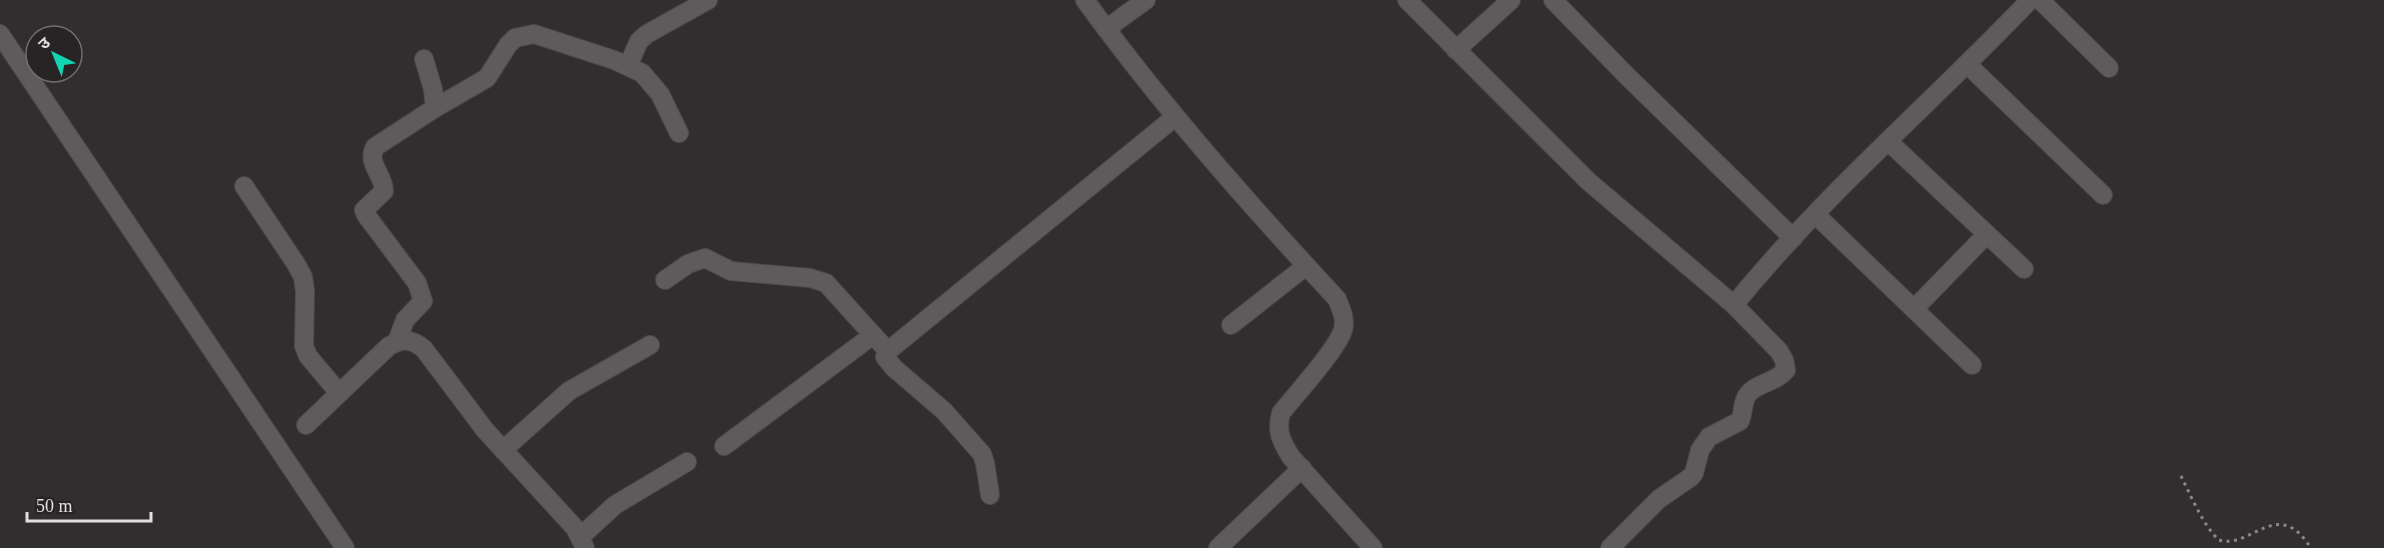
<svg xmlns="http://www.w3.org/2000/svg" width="2384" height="548" viewBox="0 0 2384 548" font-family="'Times New Roman','Noto Sans Devanagari',serif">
	<rect width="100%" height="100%" fill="#312e2f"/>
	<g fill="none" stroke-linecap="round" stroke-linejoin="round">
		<defs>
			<g id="minor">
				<path d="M1085,0C1162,106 1248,203 1337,299C1341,309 1346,319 1343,330C1336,351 1296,394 1281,413C1276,431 1281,441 1291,457L1373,548"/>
				<path d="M1407,0L1588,181L1734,305L1779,351L1784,360L1786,370C1775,383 1759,382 1749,393C1742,400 1744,412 1740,421L1709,437L1700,450L1694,473L1691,477L1659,499L1610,548"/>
				<polyline points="1553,0 1626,75 1793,238"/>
				<polyline points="2040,0 2109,68"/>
				<polyline points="1106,29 1146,0"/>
				<polyline points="0,34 345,548"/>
				<polyline points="1456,50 1511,0"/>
				<polyline points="1968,65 2103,195"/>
				<polyline points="628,66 639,41 647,34 708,0"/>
				<polyline points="435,108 487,78 508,45 515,38 534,34 614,60 642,73 660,94 679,133"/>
				<polyline points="1889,142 2024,269"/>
				<polyline points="244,186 296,264 303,277 305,291 304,346 308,356 339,393"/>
				<polyline points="1816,215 1972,365"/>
				<polyline points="665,280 688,264 705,258 731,271 810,278 826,283 873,335"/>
				<path d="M1734,305C1823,195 1933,102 2030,0"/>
				<polyline points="1914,309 1987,234"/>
				<polyline points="1231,325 1306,266"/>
				<path d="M397,342L405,320L423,301L417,283L366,215L364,210L384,191C384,175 366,163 375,147L435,108L433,89L424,59"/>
				<polyline points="888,351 885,357 894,368 944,411 982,454 985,463 990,495"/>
				<path d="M306,425L389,346C403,338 412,339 424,349L485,430L575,528L585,548"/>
				<polyline points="724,446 873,335 888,351 1175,117"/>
				<polyline points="503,450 569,391 650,345"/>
				<polyline points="580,537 615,505 687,462"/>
				<polyline points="1218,548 1302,468"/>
			</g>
		</defs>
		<use href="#minor" stroke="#4d4a4b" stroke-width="20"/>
		<path stroke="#8b8889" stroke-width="3" stroke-dasharray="3 4.5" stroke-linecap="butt" d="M2181,476C2190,494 2204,527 2219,540C2245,548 2267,514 2292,528C2300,532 2306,541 2311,548"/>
		<use href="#minor" stroke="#5e5b5c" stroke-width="18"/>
	</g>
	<g transform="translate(54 54) rotate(317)"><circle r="28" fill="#272425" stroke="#716f6f" stroke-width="1.5"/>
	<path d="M0-4.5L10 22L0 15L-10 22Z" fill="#12d5b4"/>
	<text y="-9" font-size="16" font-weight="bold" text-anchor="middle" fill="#e1dfdf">उ</text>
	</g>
	<path d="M27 512v9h124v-9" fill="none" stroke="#e1dfdf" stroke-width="3"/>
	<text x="36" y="512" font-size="18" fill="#e1dfdf" stroke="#272425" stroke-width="4.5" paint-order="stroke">50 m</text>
</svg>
